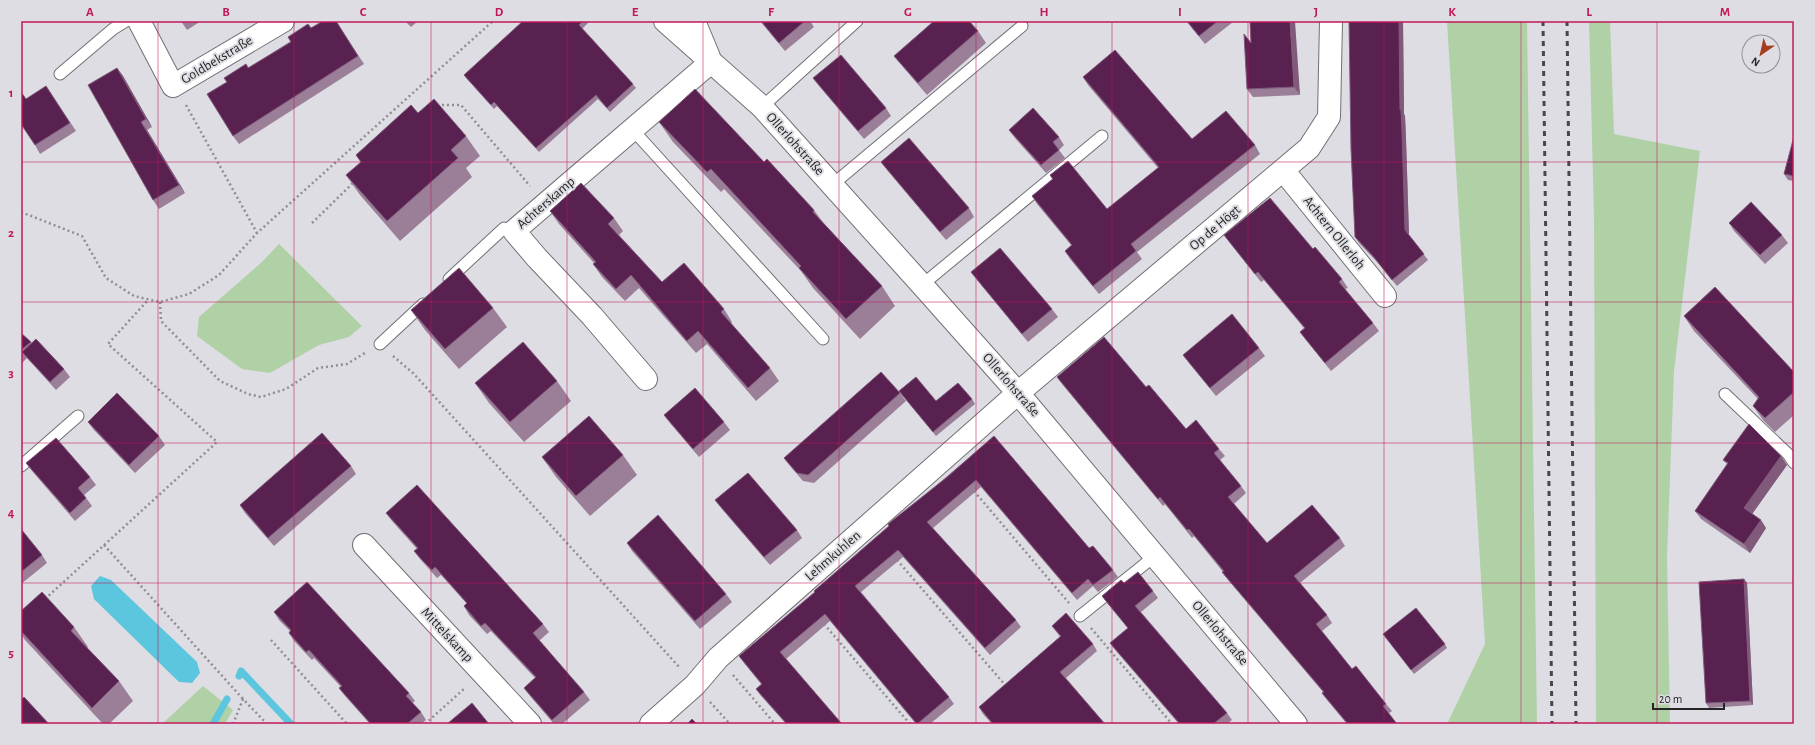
<svg xmlns="http://www.w3.org/2000/svg" width="1815" height="745" viewBox="0 0 1815 745" font-family="'Alegreya Sans',sans-serif">
	<rect width="100%" height="100%" fill="#dedde3"/>
	<g fill="#b0d1a6">
		<polygon points="1447,21 1527,21 1537,724 1447,724 1485,644"/>
		<polygon points="1589,21 1610,21 1614,134 1700,151 1674,371 1667,557 1670,724 1596,724 1594,218"/>
		<polygon points="279,244 362,326 349,337 319,345 270,373 242,369 197,336 199,317 262,262"/>
		<polygon points="203,686 233,710 225,724 162,724"/>
	</g>
	<polygon fill="#5bc6dd" points="100,576 111,580 197,662 200,673 192,683 179,682 94,599 91,586"/>
	<g fill="none" stroke-linecap="round" stroke-linejoin="round">
		<g stroke="#5bc6dd" stroke-width="7">
			<polyline points="239,676 241,671 291,724"/>
			<polyline points="213,724 227,699"/>
		</g>
		<defs>
			<g id="lane">
				<polyline points="60,74 113,29 126,21"/>
				<polyline points="762,107 857,21"/>
				<polyline points="632,129 823,339"/>
				<polyline points="832,185 1022,26"/>
				<polyline points="449,279 504,228 514,231"/>
				<polyline points="922,285 1102,136"/>
				<polyline points="380,344 423,304"/>
				<polyline points="1725,394 1788,454 1794,463"/>
				<polyline points="21,466 78,416"/>
				<polyline points="1080,616 1156,555"/>
			</g>
			<g id="street">
				<polyline points="139,21 173,86 283,21"/>
				<polyline points="665,21 762,107 922,285 1018,393 1296,724"/>
				<polyline points="694,21 709,57"/>
				<polyline points="1283,170 1385,296"/>
				<polyline points="646,379 592,316 537,258 514,231 711,62"/>
				<polyline points="364,545 530,724"/>
				<polyline points="651,724 695,685 718,658 1018,393 1309,148 1329,117 1331,21"/>
			</g>
		</defs>
		<use href="#lane" stroke="#717075" stroke-width="13"/>
		<use href="#street" stroke="#717075" stroke-width="24"/>
		<g stroke="#8f8e93" stroke-width="2.5" stroke-dasharray="2 3" stroke-linecap="butt">
			<polyline points="186,105 257,233"/>
			<polyline points="437,105 461,105 530,186"/>
			<polyline points="21,212 82,236 106,278 134,296 160,302 189,294 219,275 257,233 493,21"/>
			<polyline points="312,223 353,183"/>
			<polyline points="160,302 161,321 220,381 248,394 261,397 286,389 318,368 347,364 365,353"/>
			<polyline points="393,356 414,374 680,668"/>
			<polyline points="974,491 1069,603"/>
			<polyline points="104,545 243,699"/>
			<polyline points="897,560 1006,686"/>
			<polyline points="45,599 217,442 108,344 148,300"/>
			<polyline points="824,624 910,724"/>
			<polyline points="1091,628 1172,724"/>
			<polyline points="271,640 347,724"/>
			<polyline points="733,675 775,724"/>
			<polyline points="710,702 730,724"/>
			<polyline points="233,724 243,699 267,724"/>
			<polyline points="425,724 465,688"/>
		</g>
		<use href="#lane" stroke="#fff" stroke-width="11"/>
		<use href="#street" stroke="#fff" stroke-width="22"/>
		<g stroke="#474749" stroke-width="3" stroke-dasharray="5 5" stroke-linecap="butt">
			<polyline points="1543,21 1552,724"/>
			<polyline points="1567,21 1576,724"/>
		</g>
	</g>
	<g fill="#9b7f99">
		<polygon points="181,21 201,21 187,30"/>
		<polygon points="336,21 364,64 239,144 233,136 227,82 246,64 249,68 311,28"/>
		<polygon points="405,21 418,21 411,27"/>
		<polygon points="523,21 587,21 588,23 582,29 633,84 636,88 610,112 598,99 539,152 497,106 494,109 467,79 464,75"/>
		<polygon points="760,21 810,21 814,27 785,51"/>
		<polygon points="1186,21 1232,21 1233,22 1205,44"/>
		<polygon points="1250,21 1300,95 1253,97 1247,89 1251,43"/>
		<polygon points="1349,21 1403,21 1404,114 1405,116 1406,139 1409,235 1428,260 1397,286 1377,262 1359,243 1355,237"/>
		<polygon points="978,31 986,43 927,95 903,67 894,56"/>
		<polygon points="117,68 123,76 152,127 147,130 185,193 159,209 153,200"/>
		<polygon points="1083,77 1192,139 1255,145 1260,154 1137,252 1142,259 1099,294 1070,259 1065,251 1071,245 1037,204 1032,196 1052,179 1050,175 1107,209 1158,168 1088,85"/>
		<polygon points="813,78 886,108 891,116 864,139 819,86"/>
		<polygon points="46,86 76,131 40,154 35,145 26,99"/>
		<polygon points="418,113 466,136 480,156 466,168 472,177 400,241 360,195 346,175 361,162 356,155"/>
		<polygon points="659,122 764,162 814,210 824,224 882,286 895,306 860,339 813,288 801,271 724,189 721,192 673,142"/>
		<polygon points="1009,130 1059,137 1064,145 1059,150 1065,158 1046,173 1015,138"/>
		<polygon points="1794,140 1794,181 1788,180 1784,174"/>
		<polygon points="881,162 969,208 974,217 946,240 887,170"/>
		<polygon points="550,211 614,218 623,231 619,235 662,282 724,309 732,322 731,323 770,368 779,381 756,401 707,344 696,353 639,288 625,301 602,277 593,264 594,263 559,224"/>
		<polygon points="1729,223 1782,235 1788,243 1765,264 1734,231"/>
		<polygon points="1224,235 1313,249 1342,279 1348,288 1345,289 1373,323 1379,331 1331,371 1306,340 1300,332 1304,328 1264,280 1261,282 1230,243"/>
		<polygon points="971,272 1052,309 1058,317 1028,342 977,280"/>
		<polygon points="493,308 507,327 459,369 425,330 411,310"/>
		<polygon points="1684,316 1794,372 1794,415 1775,432 1763,420 1753,406 1758,399 1694,331"/>
		<polygon points="21,333 32,343 64,369 70,377 56,390 27,358 21,364"/>
		<polygon points="1259,348 1265,356 1216,396 1189,363 1183,355"/>
		<polygon points="1057,377 1146,387 1186,429 1219,449 1225,456 1220,460 1241,486 1246,493 1234,504 1267,543 1340,538 1345,546 1300,583 1327,615 1332,623 1322,631 1352,669 1386,704 1392,711 1389,713 1397,724 1347,724 1327,700 1322,693 1323,692 1228,580 1222,572 1223,572 1194,536 1192,538 1165,504 1163,506 1062,384"/>
		<polygon points="557,381 571,401 524,442 489,403 475,383"/>
		<polygon points="899,391 936,401 972,399 975,404 936,436"/>
		<polygon points="900,393 906,401 814,483 803,481 790,466 784,458"/>
		<polygon points="664,415 724,422 730,430 699,457 670,423"/>
		<polygon points="88,422 159,436 165,445 135,473 94,430"/>
		<polygon points="994,436 1089,548 1113,570 1118,577 1098,592 1093,586 1077,600 981,487 933,528 1016,620 1021,627 990,655 903,557 861,592 949,697 954,704 930,724 916,724 830,621 786,659 842,724 786,724 761,696 756,689 761,684 744,663 739,656 815,592 889,526"/>
		<polygon points="623,455 637,475 590,516 556,477 542,457"/>
		<polygon points="1781,456 1787,465 1752,514 1766,528 1750,553 1701,519 1695,511 1727,464 1723,460"/>
		<polygon points="26,463 90,477 96,485 84,495 92,506 75,521 32,471"/>
		<polygon points="351,466 356,474 274,546 245,513 240,505"/>
		<polygon points="715,500 797,530 802,538 770,565 721,508"/>
		<polygon points="386,513 543,624 549,632 539,641 584,692 590,700 562,724 554,724 530,696 524,688 535,678 491,631 487,634 469,615 464,606 467,604 441,575 437,578 429,569 420,559 414,551 417,549 392,521"/>
		<polygon points="21,529 42,555 47,563 21,584"/>
		<polygon points="627,543 726,594 732,602 700,629 632,551"/>
		<polygon points="1744,579 1747,583 1753,705 1709,708 1706,703"/>
		<polygon points="1124,583 1153,591 1158,598 1141,612 1227,713 1232,720 1227,724 1179,724 1116,651 1110,643 1128,628 1107,603 1102,596"/>
		<polygon points="21,611 74,627 88,647 87,648 119,681 133,701 109,724 103,724 25,640 21,634"/>
		<polygon points="274,612 409,693 415,701 412,703 421,712 426,720 421,724 370,724 345,696 339,688 341,687 314,658 312,660 294,641 289,633 290,631 279,620"/>
		<polygon points="1052,626 1093,644 1097,651 1066,678 1105,724 992,724 983,714 979,707 1060,637"/>
		<polygon points="1386,638 1445,644 1447,648 1414,674"/>
	</g>
	<g fill="#80597b">
		<polygon points="1290,21 1295,21 1300,95 1294,87"/>
		<polygon points="1399,21 1403,21 1404,114 1405,116 1406,139 1409,236 1405,230 1400,110"/>
		<polygon points="117,68 123,76 152,127 146,119"/>
		<polygon points="141,122 147,130 185,193 179,185"/>
		<polygon points="1781,456 1787,465 1750,517 1744,508"/>
		<polygon points="1761,520 1766,528 1750,553 1744,544"/>
		<polygon points="1744,579 1747,583 1753,705 1750,701"/>
	</g>
	<g fill="#58214f" stroke="#80597b">
		<polygon points="323,21 336,21 358,56 233,136 207,94 227,82 224,78 246,64 248,68 291,42 288,37 308,24 311,28"/>
		<polygon points="523,21 583,21 579,25 633,84 607,108 596,95 536,148 494,102 491,105 464,75"/>
		<polygon points="761,21 805,21 779,43"/>
		<polygon points="934,21 969,21 978,31 918,83 894,56"/>
		<polygon points="1187,21 1218,21 1199,36"/>
		<polygon points="1250,21 1290,21 1294,87 1247,89 1244,34 1251,43"/>
		<polygon points="1349,21 1399,21 1400,110 1401,110 1402,133 1405,230 1424,254 1392,280 1373,256 1355,237 1351,149"/>
		<polygon points="1115,50 1192,139 1226,111 1255,145 1131,244 1136,251 1093,286 1065,251 1072,245 1032,196 1053,179 1050,175 1068,161 1107,209 1159,167 1083,77"/>
		<polygon points="841,55 886,108 858,131 813,78"/>
		<polygon points="117,68 146,119 141,122 179,185 153,200 88,85"/>
		<polygon points="46,86 70,123 35,145 21,124 21,92 26,99"/>
		<polygon points="695,89 764,162 767,159 814,210 813,212 882,286 846,319 799,268 801,266 711,169 707,172 659,122"/>
		<polygon points="434,99 466,136 451,150 458,158 387,221 346,175 361,162 356,155 411,105 418,113"/>
		<polygon points="1033,108 1059,137 1053,142 1059,150 1041,165 1009,130"/>
		<polygon points="909,138 969,208 940,232 881,162"/>
		<polygon points="1793,140 1794,140 1794,176 1784,174"/>
		<polygon points="581,183 614,218 608,224 662,282 684,263 724,309 721,312 770,368 748,388 698,331 687,341 631,275 616,289 593,264 596,262 550,211"/>
		<polygon points="1270,198 1313,249 1315,247 1342,279 1339,282 1373,323 1325,363 1300,332 1305,328 1258,272 1255,274 1224,235"/>
		<polygon points="1751,202 1782,235 1760,255 1729,223"/>
		<polygon points="1000,248 1052,309 1022,334 971,272"/>
		<polygon points="459,268 493,308 445,349 411,310"/>
		<polygon points="1715,287 1794,372 1794,392 1765,418 1753,406 1759,397 1684,316"/>
		<polygon points="1232,314 1259,348 1210,388 1183,355"/>
		<polygon points="21,333 31,342 21,350"/>
		<polygon points="1104,337 1146,387 1149,385 1186,429 1196,420 1219,449 1214,453 1241,486 1228,497 1267,543 1312,505 1340,538 1294,576 1327,615 1316,624 1352,669 1356,666 1386,704 1383,706 1397,724 1348,724 1322,693 1324,692 1222,572 1224,571 1189,529 1187,530 1160,497 1158,499 1057,377"/>
		<polygon points="36,339 64,369 50,382 22,352"/>
		<polygon points="523,342 557,381 510,422 475,383"/>
		<polygon points="881,372 900,393 808,475 797,473 784,458"/>
		<polygon points="916,377 936,401 958,383 972,399 933,432 899,391"/>
		<polygon points="695,388 724,422 693,449 664,415"/>
		<polygon points="117,393 159,436 129,465 88,422"/>
		<polygon points="589,416 623,455 576,496 542,457"/>
		<polygon points="1749,424 1781,456 1744,508 1761,520 1744,544 1695,511 1728,463 1723,460"/>
		<polygon points="322,433 351,466 268,538 240,505"/>
		<polygon points="994,436 1089,548 1093,546 1113,570 1093,585 1088,579 1072,593 976,480 927,522 1016,620 985,648 898,550 855,586 949,697 917,724 825,614 780,652 842,724 787,724 756,689 762,684 739,656 815,592 814,591 889,526 888,524 946,478"/>
		<polygon points="56,438 90,477 78,488 86,498 70,513 26,463"/>
		<polygon points="748,473 797,530 764,557 715,500"/>
		<polygon points="417,485 543,624 533,633 584,692 552,720 524,688 536,677 485,623 481,626 464,606 467,603 435,567 432,570 423,561 414,551 418,548 386,513"/>
		<polygon points="658,515 726,594 695,621 627,543"/>
		<polygon points="21,529 42,555 21,572"/>
		<polygon points="1138,572 1153,591 1135,606 1227,713 1213,724 1180,724 1110,643 1128,628 1102,596 1121,580 1124,583"/>
		<polygon points="1744,579 1750,701 1706,703 1699,582"/>
		<polygon points="307,582 409,693 406,696 421,712 407,724 371,724 339,688 342,686 309,650 306,652 289,633 291,630 274,612"/>
		<polygon points="42,592 74,627 71,631 119,681 92,708 21,631 21,611"/>
		<polygon points="1416,608 1445,644 1411,670 1383,634"/>
		<polygon points="1066,613 1093,644 1060,672 1105,724 993,724 979,707 1061,636 1052,626"/>
		<polygon points="24,697 49,724 21,724 21,700"/>
		<polygon points="472,703 489,724 447,724"/>
		<polygon points="692,719 697,724 687,724"/>
	</g>
	<path fill="none" stroke="#c2185b" stroke-width="1" stroke-opacity="0.55" d="M158,21V724M294,21V724M431,21V724M567,21V724M703,21V724M839,21V724M976,21V724M1112,21V724M1248,21V724M1384,21V724M1521,21V724M1657,21V724M21,162H1794M21,302H1794M21,443H1794M21,583H1794"/>
	<g text-anchor="middle" dominant-baseline="central" stroke-width="4" stroke-linejoin="round" paint-order="stroke">
		<g font-size="14" fill="#252527" stroke="#dedde3">
			<text transform="translate(217 60) rotate(-31)">Goldbekstraße</text>
			<text transform="translate(795 144) rotate(48)">Ollerlohstraße</text>
			<text transform="translate(546 203) rotate(-41)">Achterskamp</text>
			<text transform="translate(1215 228) rotate(-40)">Op de Högt</text>
			<text transform="translate(1334 233) rotate(51)">Achtern Ollerloh</text>
			<text transform="translate(1011 385) rotate(49)">Ollerlohstraße</text>
			<text transform="translate(833 556) rotate(-41)">Lehmkuhlen</text>
			<text transform="translate(1220 633) rotate(50)">Ollerlohstraße</text>
			<text transform="translate(447 635) rotate(47)">Mittelskamp</text>
		</g>
	</g>
	<rect width="1815" height="745" fill="none" stroke="#dedde3" stroke-width="44"/>
	<g transform="translate(1761 54) rotate(214)"><circle r="19" fill="#dedde3" stroke="#949398"/>
	<path d="M0-3L7 15L0 10L-7 15Z" fill="#a53d1e"/>
	<text y="-6" font-size="11" font-weight="bold" text-anchor="middle" fill="#252527">N</text>
	</g>
	<path d="M1653 703v6h71v-6" fill="none" stroke="#252527" stroke-width="2"/>
	<text x="1659" y="703" font-size="12" fill="#252527" stroke="#dedde3" stroke-width="3" paint-order="stroke">20 m</text>
	<rect x="22" y="22" width="1771" height="701" fill="none" stroke="#c2185b" stroke-width="1.5"/>
	<g font-size="13" text-anchor="middle" font-weight="bold" fill="#c2185b">
		<text x="90" y="16">A</text>
		<text x="226" y="16">B</text>
		<text x="363" y="16">C</text>
		<text x="499" y="16">D</text>
		<text x="635" y="16">E</text>
		<text x="771" y="16">F</text>
		<text x="908" y="16">G</text>
		<text x="1044" y="16">H</text>
		<text x="1180" y="16">I</text>
		<text x="1316" y="16">J</text>
		<text x="1452" y="16">K</text>
		<text x="1589" y="16">L</text>
		<text x="1725" y="16">M</text>
		<text x="11" y="97">1</text>
		<text x="11" y="237">2</text>
		<text x="11" y="377">3</text>
		<text x="11" y="517">4</text>
		<text x="11" y="657">5</text>
	</g>
</svg>
